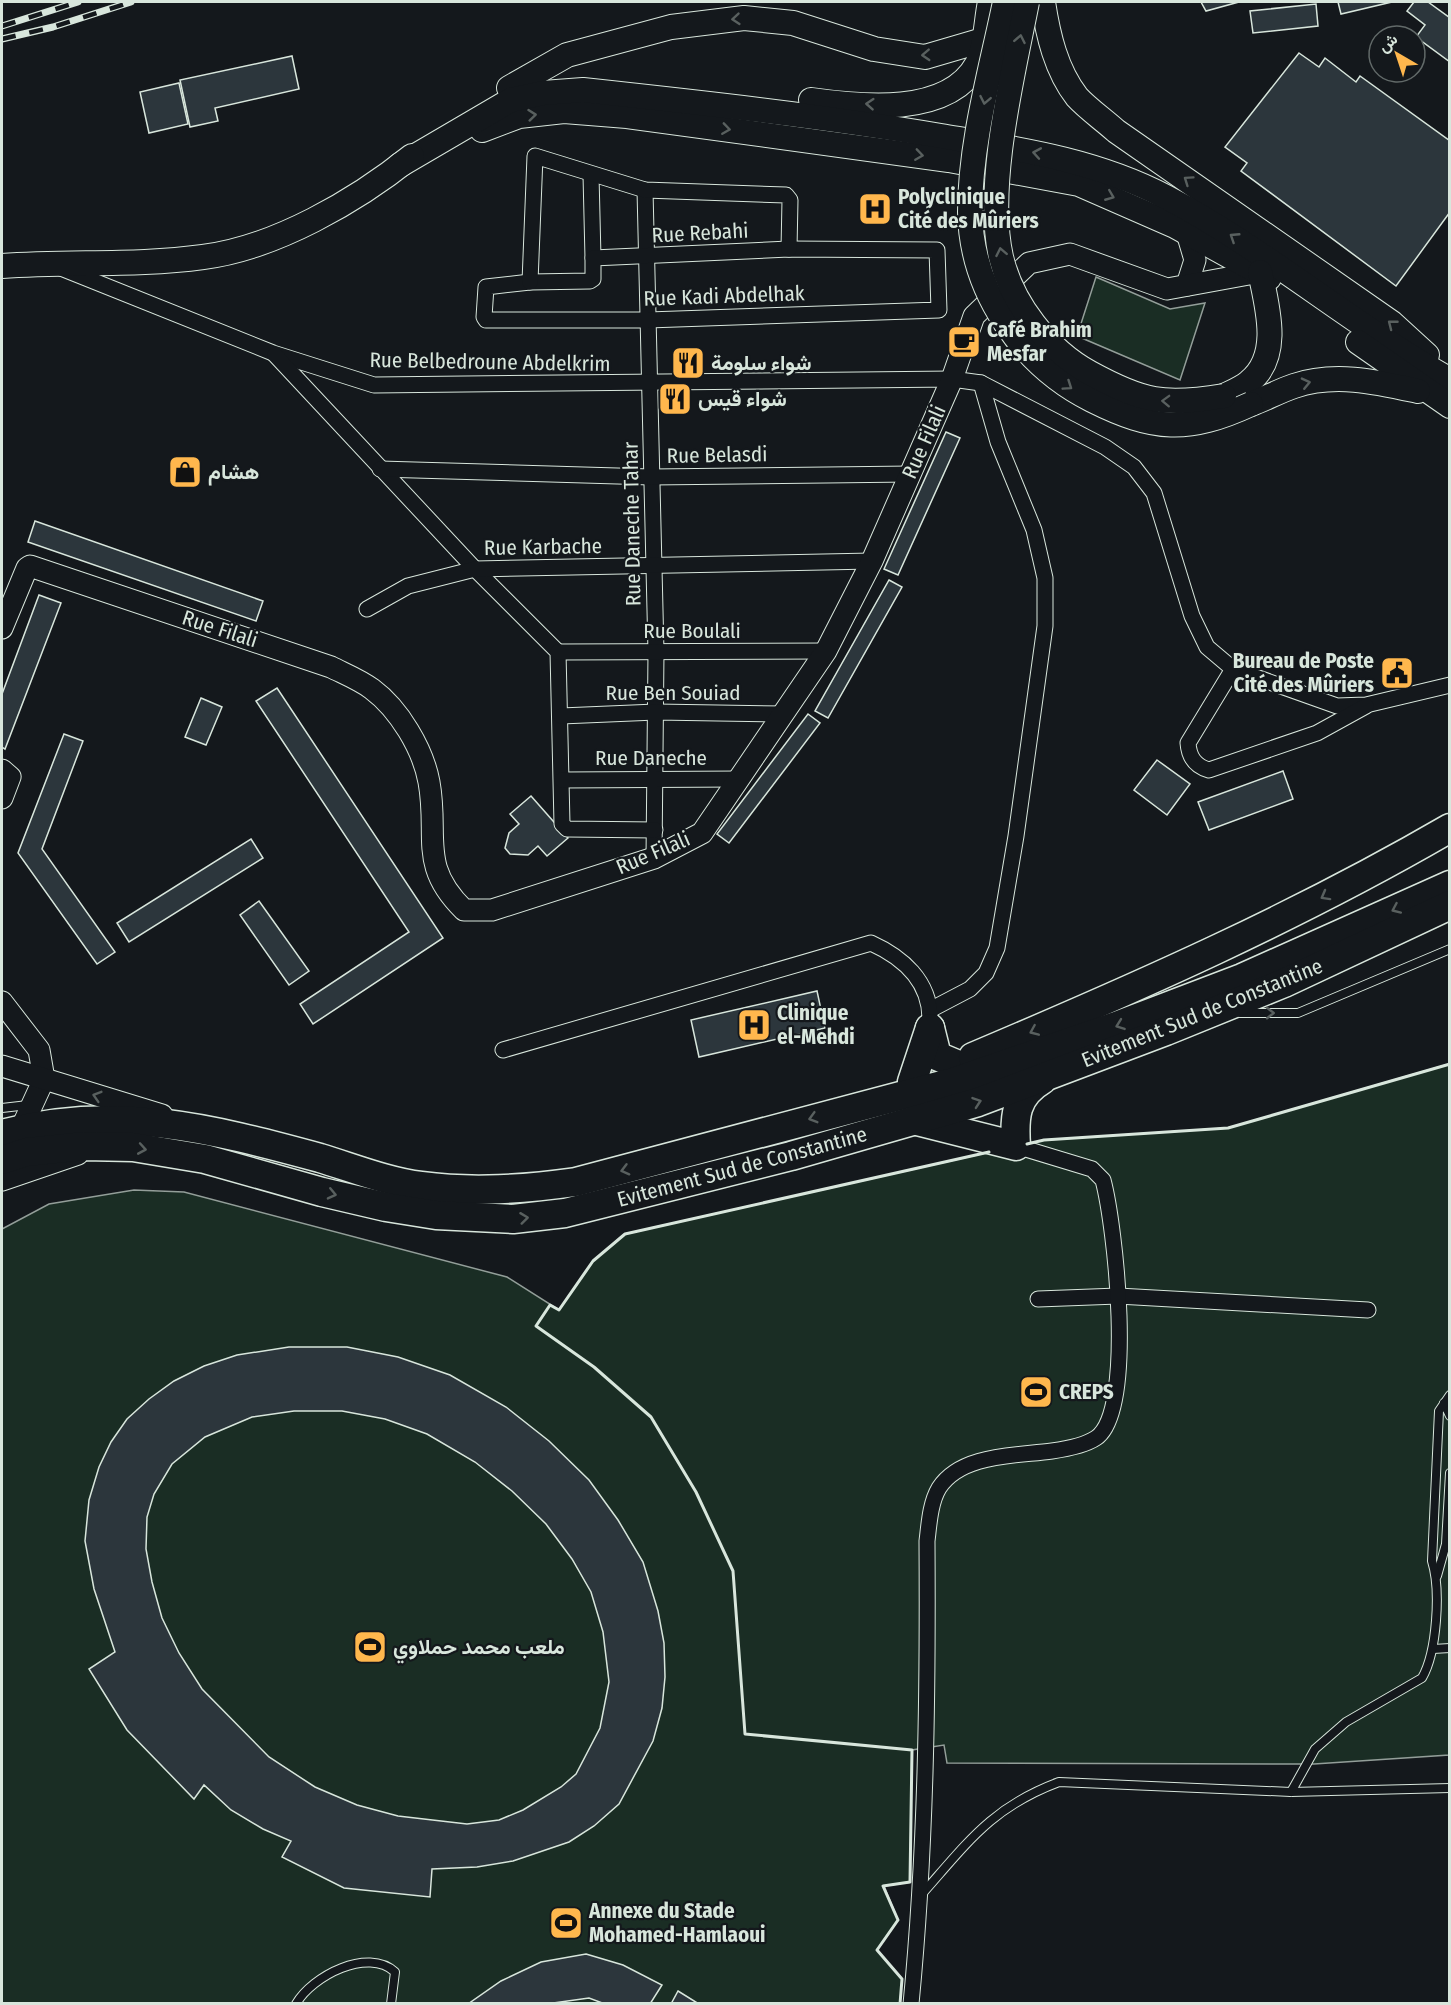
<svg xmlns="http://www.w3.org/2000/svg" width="1451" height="2005" viewBox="0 0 1451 2005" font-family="'Fira Sans Condensed',Vazirmatn,sans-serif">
	<rect width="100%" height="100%" fill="#14181c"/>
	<g fill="#1a2d24" stroke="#939e99" stroke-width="1.5">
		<polygon points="1096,277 1170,309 1205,303 1180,380 1077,336"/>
		<polygon points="1449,1064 1449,1755 1314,1764 947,1763 944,1745 912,1750 910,1882 884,1886 898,1920 877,1950 902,1979 900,2003 2,2004 2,1229 49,1204 134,1190 184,1192 507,1277 559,1310 593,1261 625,1234 1044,1140 1228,1128"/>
	</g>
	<g fill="#2c363c" stroke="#d8e6dc" stroke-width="1.5" fill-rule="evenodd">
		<polygon points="1201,2 1239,2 1206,11"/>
		<polygon points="1338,2 1392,2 1341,14"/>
		<polygon points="1414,2 1428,2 1450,18 1450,62 1416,37 1425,25 1407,11"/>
		<polygon points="1316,4 1318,26 1253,33 1250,11"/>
		<polygon points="1299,53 1319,67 1325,58 1356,82 1360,76 1450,141 1450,212 1396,286 1241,171 1247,163 1225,147"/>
		<polygon points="292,56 299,89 215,108 218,121 190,127 180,80"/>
		<polygon points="179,83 188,124 149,133 140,92"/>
		<polygon points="946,432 960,438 898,575 884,569"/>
		<polygon points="35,521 263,601 256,621 28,542"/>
		<polygon points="889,580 902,587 828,718 815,711"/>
		<polygon points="39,595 61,603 5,749 2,747 2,694"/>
		<polygon points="277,688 443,938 313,1024 300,1004 409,932 256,701"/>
		<polygon points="201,698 222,707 206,745 185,737"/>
		<polygon points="808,714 820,723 729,843 717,834"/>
		<polygon points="64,734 83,741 42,849 115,952 97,964 18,853"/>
		<polygon points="1157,760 1190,784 1167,815 1134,790"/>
		<polygon points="1283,771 1293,799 1209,830 1198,802"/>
		<polygon points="531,796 568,838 547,856 538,846 528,855 510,854 505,848 509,833 519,824 510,814"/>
		<polygon points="251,839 263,858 129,942 117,923"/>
		<polygon points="259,901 309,971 289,985 240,915"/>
		<polygon points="817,991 825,1028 699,1057 691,1020"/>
		<path d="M289,1347H347L398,1357L450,1375L506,1407L549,1441L589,1480L618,1520L643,1562L658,1611L664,1643L665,1677L662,1708L653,1741L619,1804L594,1826L569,1842L513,1861L477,1867L432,1869L430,1897L344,1888L282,1857L291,1841L263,1829L231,1810L204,1785L194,1799L127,1730L89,1669L115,1652L94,1589L85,1541L89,1500L99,1467L111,1442L127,1419L149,1399L174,1381L204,1366L237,1355ZM294,1411H342L385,1419L427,1434L475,1462L512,1491L546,1524L572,1559L591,1592L603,1632L609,1682L600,1728L576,1774L561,1787L523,1810L499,1820L467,1824L398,1816L357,1805L315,1787L269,1757L202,1689L179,1653L162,1618L152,1582L146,1549L147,1517L154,1494L172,1464L205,1437L252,1417Z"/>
		<polygon points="586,1954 623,1965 662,1985 650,2004 605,2004 589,1998 546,2004 468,2004 501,1981 541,1962"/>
		<polygon points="678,1991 699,2004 671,2004"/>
	</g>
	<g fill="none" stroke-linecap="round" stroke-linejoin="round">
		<defs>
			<g id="lane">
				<polyline points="1240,1013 1298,1013 1450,949"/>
				<polyline points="2,1108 28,1105"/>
				<polyline points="1444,1403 1450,1416"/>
				<polyline points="1437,1576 1446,1544 1450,1473"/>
				<polyline points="1433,1649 1450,1648"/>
				<path d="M1291,1792L1315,1749L1346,1722L1422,1678C1437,1652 1441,1590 1432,1561L1439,1411L1450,1395"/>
				<path d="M922,1894C968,1842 992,1807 1059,1782L1291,1792L1450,1788"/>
				<path d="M296,2004C312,1976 368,1947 395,1972L391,2004"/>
			</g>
			<g id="street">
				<polyline points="591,175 593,258"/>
				<polyline points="645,190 656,652 654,858"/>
				<polygon points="789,249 937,250 939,310 648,320 486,320 484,317 486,287 530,282 590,281 593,279 593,258"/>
				<polyline points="61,268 273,353 374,385 952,379 981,383 1105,447 1134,467 1154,493 1192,616 1207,647 1233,669 1337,706 1366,705 1450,685"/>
				<polyline points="530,282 535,156 645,190 786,195 790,200 789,249"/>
				<polyline points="275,355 475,569 558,652 562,824 567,829 655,830"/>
				<polyline points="380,469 651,477 911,474"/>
				<polyline points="367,609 408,586 475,569 872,561"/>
				<polyline points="558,652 826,651"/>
				<path d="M1233,669L1188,743C1189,757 1195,766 1209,770L1317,733L1366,706"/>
				<polyline points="561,716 656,712 785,714"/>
				<polyline points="562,780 740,779"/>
				<polyline points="930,1010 970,989 986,973 997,948 1016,836 1045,626 1045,578 1034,530 998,442 981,383"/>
				<path d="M503,1050L871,943C902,957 930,981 930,1019"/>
				<polyline points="1038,1299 1118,1296 1368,1310"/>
				<path d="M911,2004C926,1849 928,1696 927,1541C929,1525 930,1503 939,1488C961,1454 1015,1456 1052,1451C1066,1449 1084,1446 1096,1438C1136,1411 1115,1225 1103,1180L1092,1169L1016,1146"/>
			</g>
			<g id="secondary">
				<polyline points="1187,285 1195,260 1187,233"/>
				<path d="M2,628L27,568L30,566L331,667C345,674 360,680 372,689C399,709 423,749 429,782C439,837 418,865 464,910H492L654,858L702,833L826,651L872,561L952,379L974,316L1029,263L1070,254L1167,289L1260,272"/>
				<polyline points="2,770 10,777 2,798"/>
				<polyline points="2,1002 39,1050 44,1079 21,1129"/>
				<polyline points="2,1066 162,1115"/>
				<polyline points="2,1180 78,1154"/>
			</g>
			<g id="primary">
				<path d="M1043,2C1048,35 1056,70 1077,97C1088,109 1104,120 1116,131L1392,323L1427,355"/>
				<polyline points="509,88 567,55 671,27 744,18 793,23 874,49 925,57 983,40"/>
				<path d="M811,100C860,107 948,117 977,64C986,48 986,20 990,2"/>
				<polyline points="482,130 519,116 564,111 627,116 949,160 1079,184 1175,226 1269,278"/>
				<path d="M400,165L511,100L543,93L583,90C703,103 822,116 941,136C1018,149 1096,160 1166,197C1265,249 1351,324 1450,380"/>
				<path d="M2,266C69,261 137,266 203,257C275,248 356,201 412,156"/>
				<polyline points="1358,342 1450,406"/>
				<path d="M1224,396C1232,392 1242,388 1249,382C1282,356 1267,306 1260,272"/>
				<path d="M1251,404C1265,399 1279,391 1294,386C1335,372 1377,382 1418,391"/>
			</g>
			<g id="highway">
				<polyline points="930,1028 937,1056 956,1064"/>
				<path d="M973,1057C1136,988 1297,917 1450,828"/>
				<polyline points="912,1082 930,1028"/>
				<path d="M917,1121L1016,1146C1014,1117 1015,1096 1042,1080"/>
				<path d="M2,1134C115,1104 210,1128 320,1158C353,1168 388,1182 421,1186C474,1193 524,1189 576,1182L953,1082L1116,1026L1242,978L1450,885"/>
				<polyline points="2,1160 27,1152 84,1146 133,1147 205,1159 322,1192 386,1207 436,1215 513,1219 565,1213 791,1156 978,1102 1166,1031 1284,983 1450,905"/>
			</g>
		</defs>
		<use href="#lane" stroke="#d8e6dc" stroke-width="10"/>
		<use href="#street" stroke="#d8e6dc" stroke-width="17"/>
		<use href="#secondary" stroke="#d8e6dc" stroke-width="23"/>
		<use href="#primary" stroke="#d8e6dc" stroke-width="26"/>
		<use href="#highway" stroke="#d8e6dc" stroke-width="31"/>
		<use href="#lane" stroke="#14181c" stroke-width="8"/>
		<use href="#street" stroke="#14181c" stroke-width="15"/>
		<use href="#secondary" stroke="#14181c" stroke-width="21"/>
		<use href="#primary" stroke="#14181c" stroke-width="24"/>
		<use href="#highway" stroke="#14181c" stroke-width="28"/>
		<defs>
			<g id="rail">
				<polyline points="2,26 78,2"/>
				<polyline points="2,39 53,27 131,2"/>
			</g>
		</defs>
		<use href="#rail" stroke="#d8e6dc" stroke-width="7"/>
		<use href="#rail" stroke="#14181c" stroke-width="4.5" stroke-dasharray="14" stroke-linecap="butt"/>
		<defs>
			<g id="primary-bridge">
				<path d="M1005,2C991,70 970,142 970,212C971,291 1022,365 1092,400C1154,431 1188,433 1251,404"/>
				<path d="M1027,2C1013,74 985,186 1001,257C1012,304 1048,350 1090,373C1143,402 1164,406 1224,396"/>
			</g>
		</defs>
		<use href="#primary-bridge" stroke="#d8e6dc" stroke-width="26" stroke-linecap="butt"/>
		<use href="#primary-bridge" stroke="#14181c" stroke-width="24"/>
		<g stroke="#d8e6dc" stroke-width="3">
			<polyline points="1027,1144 1044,1140 1228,1128 1450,1064"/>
			<polyline points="900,2004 902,1979 877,1950 898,1920 883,1886 910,1882 912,1750 745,1734 733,1571 696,1492 651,1417 594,1367 536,1326 550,1305 559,1310 593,1261 625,1234 989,1152"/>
		</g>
	</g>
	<defs><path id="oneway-chevron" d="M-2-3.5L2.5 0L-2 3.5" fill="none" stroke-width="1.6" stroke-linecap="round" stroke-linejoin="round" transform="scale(1.5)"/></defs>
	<g stroke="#59605f">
		<use href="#oneway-chevron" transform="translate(736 19) rotate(175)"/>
		<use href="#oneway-chevron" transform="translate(1020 39) rotate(-79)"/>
		<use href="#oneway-chevron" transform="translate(926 55) rotate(177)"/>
		<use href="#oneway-chevron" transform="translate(985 100) rotate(101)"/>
		<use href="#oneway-chevron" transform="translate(870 104) rotate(-176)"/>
		<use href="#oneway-chevron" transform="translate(532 115) rotate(-6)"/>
		<use href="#oneway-chevron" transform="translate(726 129) rotate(8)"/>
		<use href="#oneway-chevron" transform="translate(1037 153) rotate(-170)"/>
		<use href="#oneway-chevron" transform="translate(919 155) rotate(8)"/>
		<use href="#oneway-chevron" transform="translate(1188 180) rotate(-145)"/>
		<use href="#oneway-chevron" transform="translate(1110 196) rotate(22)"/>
		<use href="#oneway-chevron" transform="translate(1234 237) rotate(-147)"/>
		<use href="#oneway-chevron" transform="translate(1001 252) rotate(-101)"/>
		<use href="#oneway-chevron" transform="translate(1392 324) rotate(-142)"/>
		<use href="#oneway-chevron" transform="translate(1306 383) rotate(-13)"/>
		<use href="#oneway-chevron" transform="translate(1068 386) rotate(34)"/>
		<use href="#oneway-chevron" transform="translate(1166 401) rotate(-178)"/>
		<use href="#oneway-chevron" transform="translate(1325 896) rotate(151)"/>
		<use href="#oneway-chevron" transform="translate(1396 909) rotate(156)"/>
		<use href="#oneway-chevron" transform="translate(1270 1013)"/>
		<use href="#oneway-chevron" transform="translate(1120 1025) rotate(160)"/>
		<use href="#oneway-chevron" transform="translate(1034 1031) rotate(157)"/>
		<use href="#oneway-chevron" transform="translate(97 1096) rotate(-163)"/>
		<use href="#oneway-chevron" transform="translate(977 1102) rotate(-19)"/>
		<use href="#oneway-chevron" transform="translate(813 1118) rotate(164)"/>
		<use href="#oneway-chevron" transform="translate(142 1149) rotate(10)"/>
		<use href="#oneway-chevron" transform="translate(625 1170) rotate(165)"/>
		<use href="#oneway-chevron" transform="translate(332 1194) rotate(13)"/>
		<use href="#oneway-chevron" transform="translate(524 1218) rotate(-7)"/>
	</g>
	<defs>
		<symbol id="hospital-square" viewBox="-11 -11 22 22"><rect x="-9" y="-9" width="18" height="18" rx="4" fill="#ffb74d" stroke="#14181c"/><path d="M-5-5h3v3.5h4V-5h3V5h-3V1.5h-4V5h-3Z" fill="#111"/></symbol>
		<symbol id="cafe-square" viewBox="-11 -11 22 22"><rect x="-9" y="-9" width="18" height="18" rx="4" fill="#ffb74d" stroke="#14181c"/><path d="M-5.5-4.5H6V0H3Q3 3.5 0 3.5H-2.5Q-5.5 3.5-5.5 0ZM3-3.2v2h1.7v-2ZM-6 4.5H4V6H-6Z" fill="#111"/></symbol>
		<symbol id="restaurant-square" viewBox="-11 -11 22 22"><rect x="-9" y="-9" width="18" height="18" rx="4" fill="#ffb74d" stroke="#14181c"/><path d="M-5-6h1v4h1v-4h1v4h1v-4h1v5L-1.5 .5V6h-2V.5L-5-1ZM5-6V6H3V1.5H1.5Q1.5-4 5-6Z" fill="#111"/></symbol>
		<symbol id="shop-square" viewBox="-11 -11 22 22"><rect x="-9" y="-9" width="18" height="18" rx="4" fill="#ffb74d" stroke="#14181c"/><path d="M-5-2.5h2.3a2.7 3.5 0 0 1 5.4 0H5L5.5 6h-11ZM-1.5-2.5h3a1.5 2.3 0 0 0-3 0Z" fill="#111"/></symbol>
		<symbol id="civic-square" viewBox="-11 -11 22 22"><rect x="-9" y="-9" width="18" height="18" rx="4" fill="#ffb74d" stroke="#14181c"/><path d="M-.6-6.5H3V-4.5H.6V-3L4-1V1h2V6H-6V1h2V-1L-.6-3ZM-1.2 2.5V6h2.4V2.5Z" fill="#111"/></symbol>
		<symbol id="stadium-square" viewBox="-11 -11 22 22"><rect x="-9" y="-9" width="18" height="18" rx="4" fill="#ffb74d" stroke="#14181c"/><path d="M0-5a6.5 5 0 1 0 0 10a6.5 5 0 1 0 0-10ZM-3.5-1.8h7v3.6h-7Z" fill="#111"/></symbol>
	</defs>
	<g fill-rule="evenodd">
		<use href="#hospital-square" x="856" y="190" width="38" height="38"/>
		<use href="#cafe-square" x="945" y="323" width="38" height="38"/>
		<use href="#restaurant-square" x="669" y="344" width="38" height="38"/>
		<use href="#restaurant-square" x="656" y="380" width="38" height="38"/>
		<use href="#shop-square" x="166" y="453" width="38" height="38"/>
		<use href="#civic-square" x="1378" y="654" width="38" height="38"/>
		<use href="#hospital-square" x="735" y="1006" width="38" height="38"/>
		<use href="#stadium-square" x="1017" y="1373" width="38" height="38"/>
		<use href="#stadium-square" x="351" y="1628" width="38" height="38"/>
		<use href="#stadium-square" x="547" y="1904" width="38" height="38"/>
	</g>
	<g text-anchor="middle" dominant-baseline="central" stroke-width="4.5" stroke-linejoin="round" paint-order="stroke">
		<g font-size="21" font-weight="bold" fill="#d8e6dc" stroke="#14181c" text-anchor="start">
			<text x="898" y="197">Polyclinique<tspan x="898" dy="24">Cité des Mûriers</tspan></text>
			<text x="987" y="330">Café Brahim<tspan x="987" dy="24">Mesfar</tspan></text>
			<text x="711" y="363">شواء سلومة</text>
			<text x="698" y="399">شواء قيس</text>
			<text x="208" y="472">هشام</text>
			<text x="1374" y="661" text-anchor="end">Bureau de Poste<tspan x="1374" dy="24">Cité des Mûriers</tspan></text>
			<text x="777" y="1013">Clinique<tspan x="777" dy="24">el-Mehdi</tspan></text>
			<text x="1059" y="1392">CREPS</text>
			<text x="393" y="1647">ملعب محمد حملاوي</text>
			<text x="589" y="1911">Annexe du Stade<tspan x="589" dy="24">Mohamed-Hamlaoui</tspan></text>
		</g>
		<g font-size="21" fill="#d8e6dc" stroke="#14181c">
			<text transform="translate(700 233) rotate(-3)">Rue Rebahi</text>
			<text transform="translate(724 296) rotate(-2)">Rue Kadi Abdelhak</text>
			<text transform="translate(490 362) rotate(1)">Rue Belbedroune Abdelkrim</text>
			<text transform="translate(924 442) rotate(-66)">Rue Filali</text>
			<text transform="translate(717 455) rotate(-1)">Rue Belasdi</text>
			<text transform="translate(632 524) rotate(-91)">Rue Daneche Tahar</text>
			<text transform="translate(543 547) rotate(-1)">Rue Karbache</text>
			<text transform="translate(220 629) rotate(18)">Rue Filali</text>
			<text x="692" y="631">Rue Boulali</text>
			<text x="673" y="693">Rue Ben Souiad</text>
			<text x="651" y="758">Rue Daneche</text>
			<text transform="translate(653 853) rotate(-23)">Rue Filali</text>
			<text transform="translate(1202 1013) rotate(-22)">Evitement Sud de Constantine</text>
			<text transform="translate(742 1167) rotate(-15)">Evitement Sud de Constantine</text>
		</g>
	</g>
	<rect width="1451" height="2005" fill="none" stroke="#d8e6dc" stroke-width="6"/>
	<g transform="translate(1397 54) rotate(321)"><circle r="28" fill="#14181c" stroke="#626a69" stroke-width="1.5"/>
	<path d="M0-4.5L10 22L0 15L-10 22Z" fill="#ffb74d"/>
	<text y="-9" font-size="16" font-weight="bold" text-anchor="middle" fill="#d8e6dc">ش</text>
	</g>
</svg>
